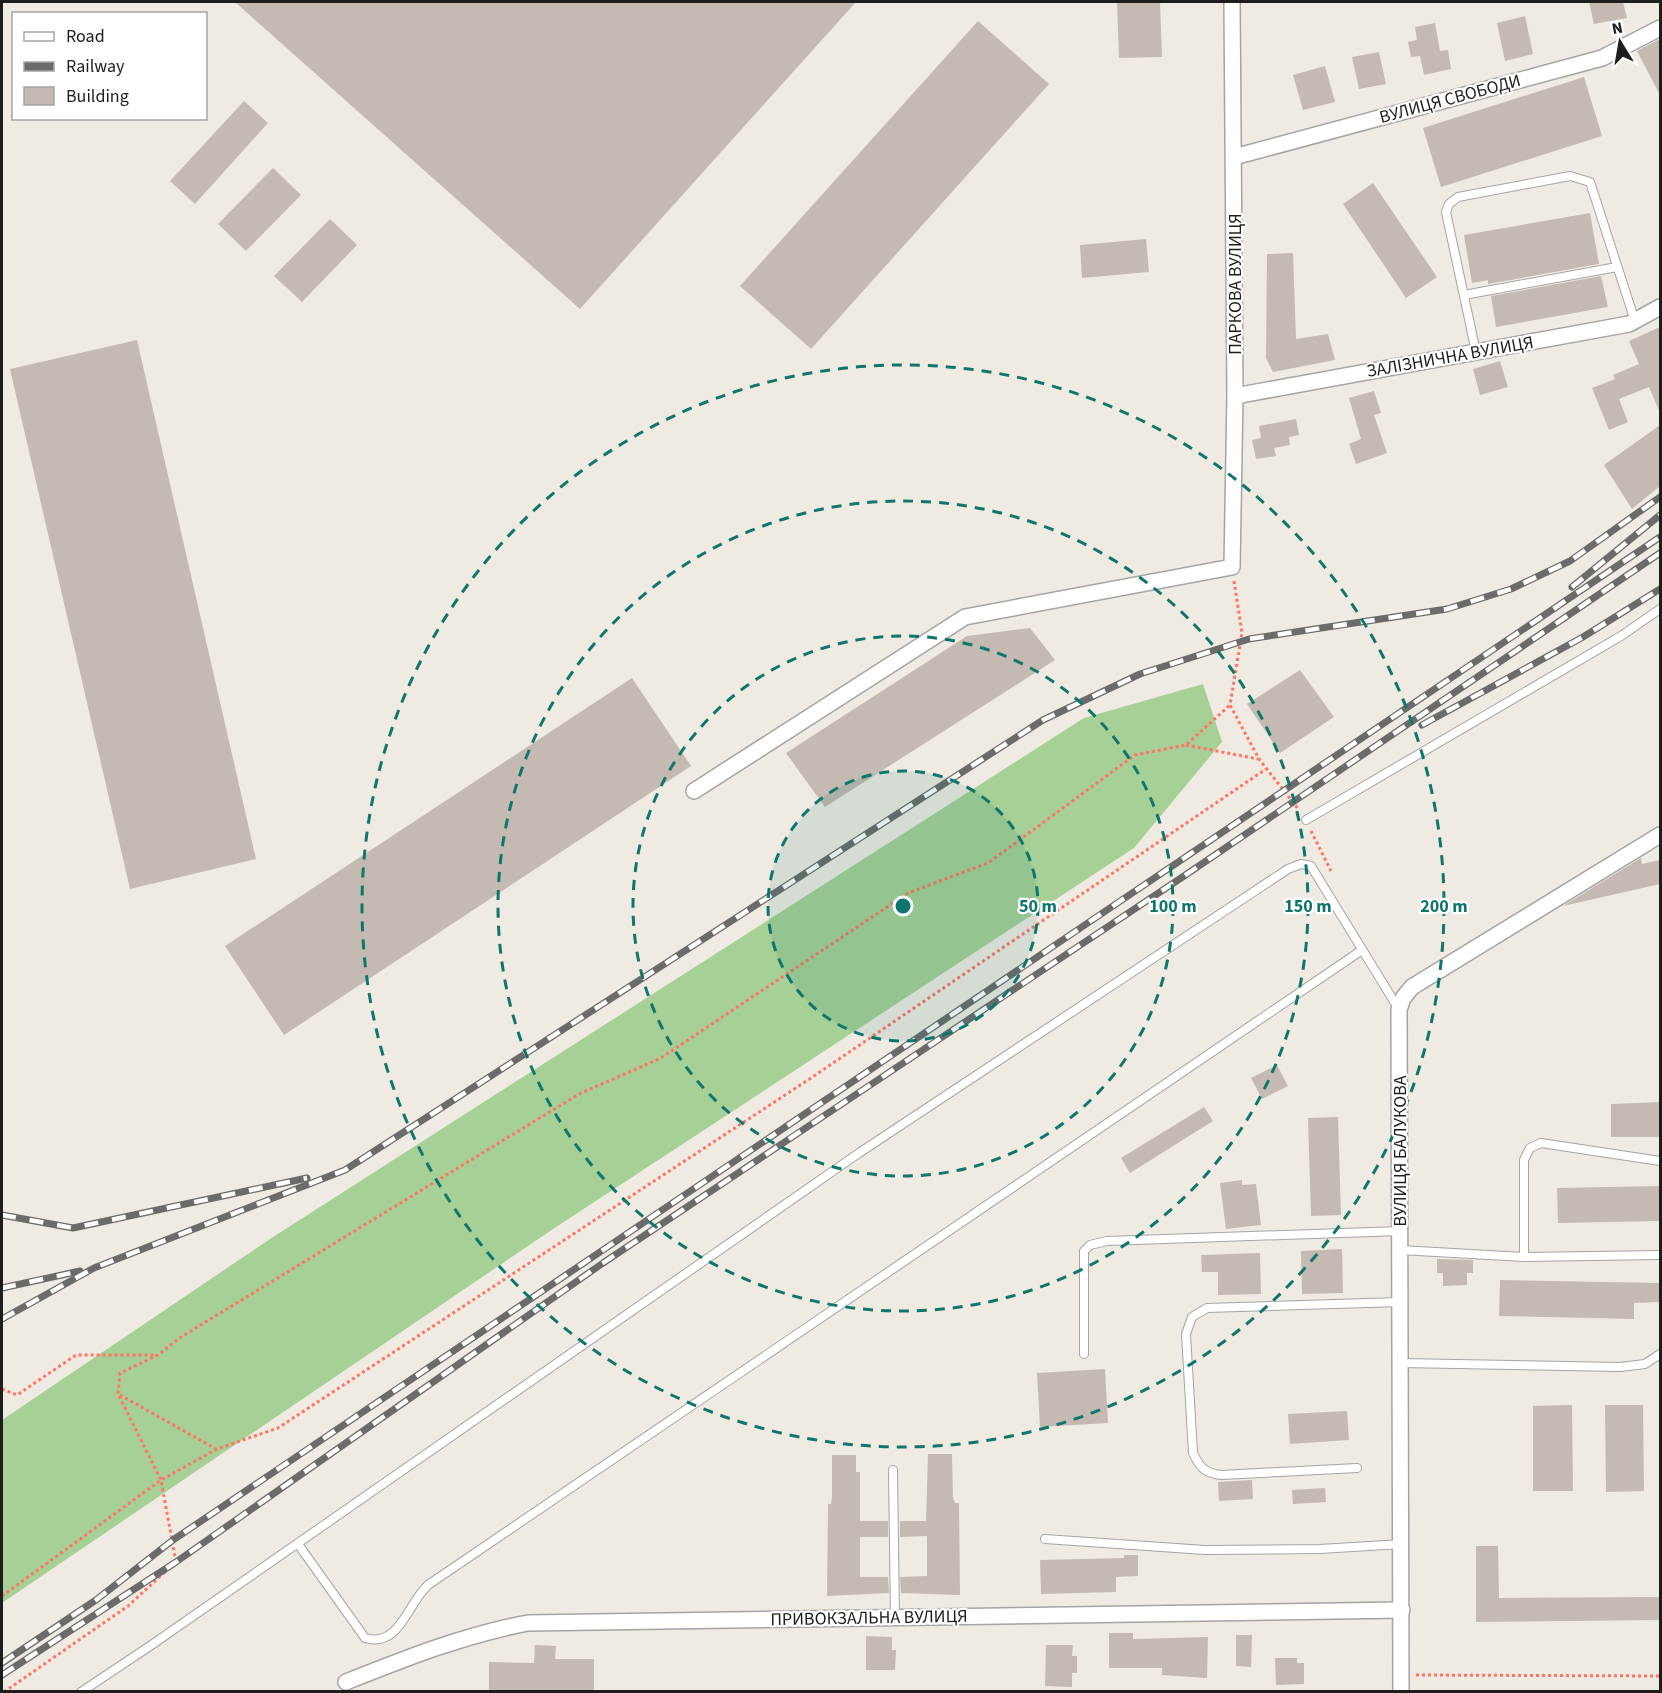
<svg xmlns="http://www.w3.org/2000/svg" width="1662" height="1693" viewBox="0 0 1662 1693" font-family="'Source Sans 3',sans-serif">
	<rect width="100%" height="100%" fill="#efebe3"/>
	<polygon fill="#a7d096" points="1203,684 1222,742 1134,848 553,1229 2,1603 2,1420 273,1237 1084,718"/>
	<g fill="#c4bab2">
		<polygon points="235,2 856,2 580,309"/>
		<polygon points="1117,2 1160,2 1162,57 1119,58"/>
		<polygon points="1589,2 1623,2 1627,18 1594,24"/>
		<polygon points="1525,16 1533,54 1505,61 1497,23"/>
		<polygon points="978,21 1049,84 811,349 740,286"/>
		<polygon points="1435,23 1440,51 1448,50 1451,69 1424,75 1420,56 1411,57 1408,42 1417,40 1415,27"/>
		<polygon points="1660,39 1660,95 1637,51"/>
		<polygon points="1379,52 1386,84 1359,89 1352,57"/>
		<polygon points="1325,66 1335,102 1303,110 1293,75"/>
		<polygon points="1584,77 1602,136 1441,187 1423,128"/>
		<polygon points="244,101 268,123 195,204 170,181"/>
		<polygon points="273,168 301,195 246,251 218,224"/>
		<polygon points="1373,183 1437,277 1406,298 1343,204"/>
		<polygon points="1590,213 1599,264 1488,284 1488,280 1472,283 1464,235"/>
		<polygon points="330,219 357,245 302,302 274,276"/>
		<polygon points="1146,239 1149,272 1082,278 1080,245"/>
		<polygon points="1293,253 1296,339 1328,334 1335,360 1273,372 1266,358 1267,254"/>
		<polygon points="1601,276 1608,307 1496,327 1491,296"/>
		<polygon points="1660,327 1660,413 1649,387 1619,399 1628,422 1609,430 1592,388 1615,379 1613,375 1639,364 1629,341"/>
		<polygon points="137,340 256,859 130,889 10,369"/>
		<polygon points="1500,361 1508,387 1480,395 1473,369"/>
		<polygon points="1374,391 1381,413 1374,415 1387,453 1356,464 1349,444 1361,439 1349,398"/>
		<polygon points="1296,419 1299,435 1289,437 1290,445 1274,448 1276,456 1256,459 1252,440 1261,438 1259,426"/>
		<polygon points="1660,425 1660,486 1632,509 1604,465"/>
		<polygon points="1030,628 1055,660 825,807 786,753 967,636"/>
		<polygon points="1300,670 1334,717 1280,753 1247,704"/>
		<polygon points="632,678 691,766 284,1035 225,946"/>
		<polygon points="1641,858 1642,864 1660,860 1660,884 1563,906"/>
		<polygon points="1277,1065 1288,1086 1262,1099 1251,1078"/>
		<polygon points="1660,1102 1660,1137 1611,1137 1611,1104"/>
		<polygon points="1204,1107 1213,1121 1130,1173 1121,1158"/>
		<polygon points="1338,1117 1341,1215 1311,1216 1308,1118"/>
		<polygon points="1242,1180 1242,1185 1256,1184 1261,1225 1226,1229 1220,1183"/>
		<polygon points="1660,1186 1660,1221 1558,1223 1557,1188"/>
		<polygon points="1342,1249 1343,1293 1302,1294 1301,1251"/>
		<polygon points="1260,1253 1261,1294 1218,1295 1218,1272 1202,1272 1201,1255"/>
		<polygon points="1437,1259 1473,1260 1473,1273 1467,1273 1467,1285 1443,1286 1443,1273 1437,1273"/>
		<polygon points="1500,1280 1660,1283 1660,1302 1634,1303 1634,1319 1499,1316"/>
		<polygon points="1105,1369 1108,1423 1040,1427 1037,1373"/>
		<polygon points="1572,1405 1573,1491 1533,1491 1533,1406"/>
		<polygon points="1605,1405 1643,1405 1644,1491 1606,1492"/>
		<polygon points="1347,1411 1349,1440 1290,1444 1288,1414"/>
		<polygon points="928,1454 952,1454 953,1498 955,1503 959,1503 960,1595 901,1593 900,1577 927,1576 927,1536 900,1537 900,1521 926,1521"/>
		<polygon points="832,1455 856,1455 856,1472 860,1472 860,1521 888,1521 888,1537 860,1537 860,1577 888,1577 889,1593 827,1596 828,1504 831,1504 832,1498"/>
		<polygon points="1252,1480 1253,1499 1219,1501 1218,1482"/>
		<polygon points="1325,1488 1326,1502 1293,1504 1292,1490"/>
		<polygon points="1476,1546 1498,1546 1499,1598 1660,1597 1660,1620 1476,1622"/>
		<polygon points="1124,1555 1138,1555 1138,1576 1116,1577 1116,1592 1041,1594 1040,1560 1124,1558"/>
		<polygon points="1109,1633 1133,1633 1133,1639 1208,1637 1207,1678 1162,1675 1162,1668 1109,1668"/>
		<polygon points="1236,1635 1252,1635 1251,1667 1236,1666"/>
		<polygon points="866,1636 892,1637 892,1650 896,1650 895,1670 866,1670"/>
		<polygon points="535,1645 556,1646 555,1659 594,1659 594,1692 489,1692 489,1662 534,1663"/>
		<polygon points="1046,1645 1073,1645 1072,1656 1077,1656 1077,1673 1072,1673 1072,1687 1045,1686"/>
		<polygon points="1275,1658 1297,1658 1297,1663 1304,1663 1304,1684 1276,1685"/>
	</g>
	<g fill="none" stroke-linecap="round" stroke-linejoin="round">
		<defs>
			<g id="lane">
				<polyline points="1464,295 1617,267"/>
				<polyline points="1476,352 1446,212 1449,204 1458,197 1570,176 1590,182 1635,321"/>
				<polyline points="1306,820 1621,636 1660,609"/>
				<polyline points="1400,1250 1524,1257 1660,1255"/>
				<polyline points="1524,1257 1524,1160 1530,1148 1541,1143 1660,1161"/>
				<polyline points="1084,1354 1084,1251 1090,1245 1107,1241 1400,1231"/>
				<polyline points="1401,1363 1620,1367 1645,1364 1660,1354"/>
				<path d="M1357,1468L1221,1475C1205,1473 1200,1468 1193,1453L1186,1334L1192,1317L1207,1308L1400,1302"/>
				<polyline points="893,1470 895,1618"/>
				<polyline points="1045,1539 1205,1550 1320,1549 1402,1544"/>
				<path d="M298,1544L365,1638C400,1648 407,1604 428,1585L1362,950"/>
				<polyline points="81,1692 150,1646 859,1153 1288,869 1301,864 1311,866 1398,1008"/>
			</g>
			<g id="street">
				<polyline points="1234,157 1602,58 1660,28"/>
				<polyline points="1235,396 1629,324 1660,307"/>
				<polyline points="694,791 965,617 1232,567 1235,396 1232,2"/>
				<path d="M346,1682C406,1658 464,1635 528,1623L1402,1610"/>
				<polyline points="1401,1692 1399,1010 1403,998 1412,987 1660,835"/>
			</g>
		</defs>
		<use href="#lane" stroke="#a4a4a4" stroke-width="10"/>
		<use href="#street" stroke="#a4a4a4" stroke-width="18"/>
		<g stroke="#ff7464" stroke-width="3" stroke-dasharray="3 3" stroke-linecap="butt">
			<polyline points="1234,581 1242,633 1230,705 1259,759 1299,810"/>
			<polyline points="1186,745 1258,759"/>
			<polyline points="1311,831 1331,871"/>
			<polyline points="2,1389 17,1395 76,1355 157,1355"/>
			<polyline points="120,1395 216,1449"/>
			<polyline points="2,1596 161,1480 217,1449 278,1428 811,1078 1266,769"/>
			<polyline points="1416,1675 1660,1676"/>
			<polyline points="4,1692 128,1606 176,1562 161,1480 118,1394 120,1373 158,1355 181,1337 579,1094 661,1058 908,893 988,863 1135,755 1186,745 1230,705"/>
		</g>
		<use href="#lane" stroke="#fff" stroke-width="8"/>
		<use href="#street" stroke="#fff" stroke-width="15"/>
		<defs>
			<g id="rail">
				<polyline points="1572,587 1660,515"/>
				<polyline points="1422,725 1583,637 1660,589"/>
				<polyline points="2,1215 73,1228 307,1178"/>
				<polyline points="2,1288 80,1271"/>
				<polyline points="2,1319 94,1268 345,1170 1043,720 1140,674 1249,639 1447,609 1511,589 1570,561 1660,497"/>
				<polyline points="2,1663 96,1600 173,1540 1660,537"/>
				<polyline points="2,1675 176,1562 603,1263 1184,876 1660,553"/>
			</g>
		</defs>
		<use href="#rail" stroke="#6b6b6b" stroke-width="7"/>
		<use href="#rail" stroke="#fff" stroke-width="4.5" stroke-dasharray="14" stroke-linecap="butt"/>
	</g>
	<circle cx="903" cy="906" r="135" fill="#0f766e" fill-opacity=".12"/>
	<g fill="none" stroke="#0f766e" stroke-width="3" stroke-dasharray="10 8">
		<circle cx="903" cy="906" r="135"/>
		<circle cx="903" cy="906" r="270"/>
		<circle cx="903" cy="906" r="405"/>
		<circle cx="903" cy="906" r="541"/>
	</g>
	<g text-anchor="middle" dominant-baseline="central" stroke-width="4.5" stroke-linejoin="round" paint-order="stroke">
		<g font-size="18" fill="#1d1d1d" stroke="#fff">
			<text transform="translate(1450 99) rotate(-15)">ВУЛИЦЯ СВОБОДИ</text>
			<text transform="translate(1235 284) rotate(-90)">ПАРКОВА ВУЛИЦЯ</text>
			<text transform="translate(1450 357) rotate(-10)">ЗАЛІЗНИЧНА ВУЛИЦЯ</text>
			<text transform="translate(1400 1151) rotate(-90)">ВУЛИЦЯ БАЛУКОВА</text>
			<text transform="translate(869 1618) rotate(-1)">ПРИВОКЗАЛЬНА ВУЛИЦЯ</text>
		</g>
	</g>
	<circle cx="903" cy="906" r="9" fill="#0f766e" stroke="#fff" stroke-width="3"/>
	<g font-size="18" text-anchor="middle" font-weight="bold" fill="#0f766e" stroke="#fff" stroke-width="4.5" stroke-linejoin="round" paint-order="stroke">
		<text x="1038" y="912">50 m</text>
		<text x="1173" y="912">100 m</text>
		<text x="1308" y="912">150 m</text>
		<text x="1444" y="912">200 m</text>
	</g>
	<rect width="1662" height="1693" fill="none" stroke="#1d1d1d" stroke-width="6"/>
	<rect x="12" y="12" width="195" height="108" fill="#ffffff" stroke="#a5a5a5" stroke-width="1.5"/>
	<rect x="24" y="32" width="30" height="9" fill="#ffffff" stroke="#a5a5a5" stroke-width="1.5"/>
	<text x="66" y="42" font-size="18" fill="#1d1d1d">Road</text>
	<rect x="24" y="62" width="30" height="9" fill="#6b6b6b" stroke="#a5a5a5" stroke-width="1.5"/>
	<text x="66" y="72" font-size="18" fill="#1d1d1d">Railway</text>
	<rect x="24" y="87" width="30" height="18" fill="#c4bab2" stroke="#a5a5a5" stroke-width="1.5"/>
	<text x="66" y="102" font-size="18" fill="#1d1d1d">Building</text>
	<g transform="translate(1620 42) rotate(349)" stroke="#ffffff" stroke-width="4.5" paint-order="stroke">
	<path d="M0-4.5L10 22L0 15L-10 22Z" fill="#1d1d1d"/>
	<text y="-9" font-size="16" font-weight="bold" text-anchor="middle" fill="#1d1d1d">N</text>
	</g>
</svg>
